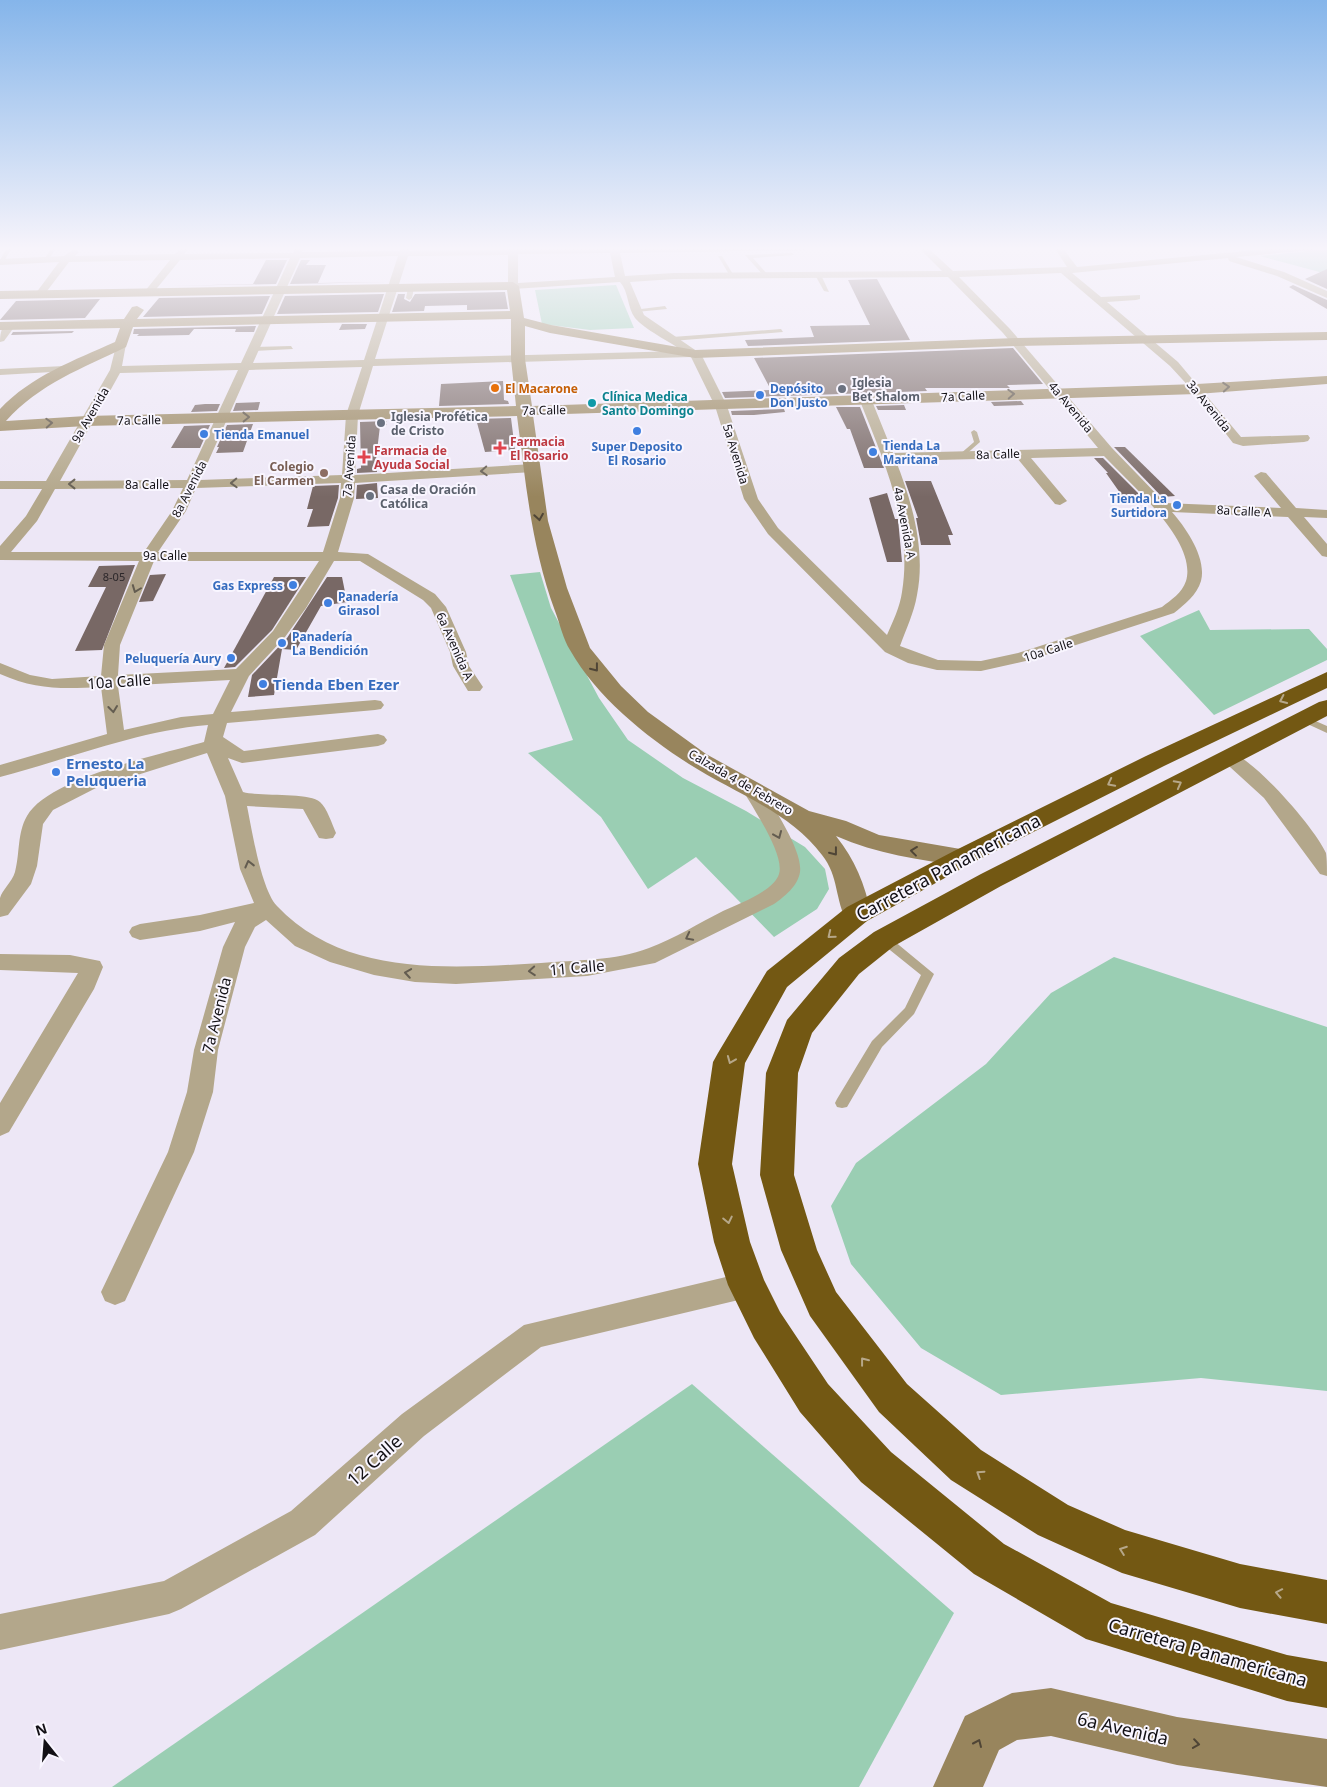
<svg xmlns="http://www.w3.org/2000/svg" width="1327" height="1787" viewBox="0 0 1327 1787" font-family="'Noto Sans',sans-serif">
	<rect width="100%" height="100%" fill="#ede7f6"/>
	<g fill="#9aceb3">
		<polygon points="1327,249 1327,274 1260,256"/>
		<polygon points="616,285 634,328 590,330 542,324 535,290"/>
		<polygon points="540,572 551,608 599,698 628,740 683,778 746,811 805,847 825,869 829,889 817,909 774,937 696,857 648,889 601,817 528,753 573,740 510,575"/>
		<polygon points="1199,610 1210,630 1309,629 1327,649 1327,660 1214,715 1140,636"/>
		<polygon points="1114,957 1327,1027 1327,1391 1201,1378 1001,1395 921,1348 851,1264 831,1206 856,1163 986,1064 1051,993"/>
		<polygon points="692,1384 954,1613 859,1787 112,1787"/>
	</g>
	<g fill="#786865">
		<polygon points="266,260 287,260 276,284 169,286 253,284"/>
		<polygon points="301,260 310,260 306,265 326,265 318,283 388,282 290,284"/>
		<polygon points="1327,269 1327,289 1305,279"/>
		<polygon points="877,279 910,340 748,346 745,340 814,337 810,326 870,325 848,280"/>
		<polygon points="1293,285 1327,300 1327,309 1289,287"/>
		<polygon points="505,292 508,309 467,310 467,305 425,306 424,311 392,312 398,294 405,294 404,299 410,302 415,294"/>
		<polygon points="384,294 378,312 277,314 285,296"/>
		<polygon points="270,296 262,314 143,317 159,298"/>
		<polygon points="100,299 85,318 0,320 16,301"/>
		<polygon points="342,324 367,324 365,329 339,330"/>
		<polygon points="256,326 254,332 235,332 236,329 194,329 189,335 137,336 139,334 133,334 134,329"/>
		<polygon points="74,331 72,333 11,335 13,332"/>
		<polygon points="1013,348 1043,384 1007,385 1010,388 925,388 927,391 725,398 722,392 771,390 754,358"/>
		<polygon points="503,381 504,400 508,401 509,404 439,406 441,384"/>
		<polygon points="1021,401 1024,405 994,406 991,402"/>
		<polygon points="260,402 258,410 233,411 236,403"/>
		<polygon points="205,404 220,404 217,411 191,412 195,405"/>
		<polygon points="904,405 906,410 878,410 876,406"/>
		<polygon points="836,407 860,407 884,468 864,468 850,429 847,429"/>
		<polygon points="784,409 785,412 754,415 732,415 731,411"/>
		<polygon points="511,418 515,450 485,452 476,419"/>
		<polygon points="387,421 387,425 380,426 375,468 377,468 377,472 357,473 357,469 361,468 360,422"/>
		<polygon points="253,424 243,452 216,453 219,447 217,447 227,425"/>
		<polygon points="210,425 200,448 171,448 184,426"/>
		<polygon points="1114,447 1125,447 1175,496 1162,497"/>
		<polygon points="1094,458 1103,458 1142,497 1123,497 1106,473 1108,473"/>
		<polygon points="905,481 931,481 953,535 948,535 951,545 921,545 916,518 918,518"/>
		<polygon points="377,483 378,498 356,499 357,485"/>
		<polygon points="339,485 338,498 329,526 307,527 313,509 307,509 313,486"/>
		<polygon points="887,493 895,519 898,519 902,562 887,562 869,498"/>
		<polygon points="135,565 102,650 75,651 106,587 88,587 99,566"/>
		<polygon points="166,574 153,601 139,602 150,575"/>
		<polygon points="274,577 306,577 272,630 235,667 224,668"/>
		<polygon points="327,577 342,577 347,602 321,606 296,650 282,649 274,695 248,697 252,675 287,638"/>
	</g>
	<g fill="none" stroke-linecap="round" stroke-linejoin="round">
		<g fill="#b3a78b" fill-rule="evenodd">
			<polygon points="569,247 590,247 593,251 591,252 588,249"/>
			<polygon points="7,248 11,249 3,263 0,263 0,260"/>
			<polygon points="52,248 56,249 47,261 43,261"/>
			<polygon points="792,253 794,255 753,258 767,274 764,276 745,255"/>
			<polygon points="718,256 722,256 734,276 730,276"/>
			<polygon points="818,273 821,275 829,292 824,291 815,275"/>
			<polygon points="411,286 414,288 412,298 409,300 406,298 408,288"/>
			<polygon points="665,306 667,309 636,312 633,310"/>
			<polygon points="781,329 783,332 672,341 669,339 672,337"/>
			<polygon points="291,346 293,349 253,351 250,349 253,347"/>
			<polygon points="974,430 977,432 980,442 963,457 959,457 959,455 974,442 971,432"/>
			<polygon points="1304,716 1327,726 1327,733 1301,721 1299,719"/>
			<polygon points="884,935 888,936 934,974 914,1014 882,1047 847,1107 842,1108 837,1107 835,1103 837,1099 872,1041 905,1008 921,975 880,942 878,939 880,936"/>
		</g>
		<g fill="#b3a78b" fill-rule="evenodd">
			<path d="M183,247L188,250L184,254L293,253L296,247H304L302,252L400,251L402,247H410L409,251L508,249L509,247H517L518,249L810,247L805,250L620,253L625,276L674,273L942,271L918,247H927L953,271L1067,267L1054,247H1062L1077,267L1288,247H1316L1312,250L1236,257L1284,272L1327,291V298L1277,276L1229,261L1228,258L1072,273L1101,297L1140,295V299L1136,300L1107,302L1178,362L1241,437L1308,435L1310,438L1308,441L1304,442L1243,446L1233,443L1193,391L1170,366L1061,273L959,277L1010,329L1112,448L1165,503L1281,508L1254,476L1261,472L1266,473L1296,508L1327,510V518L1304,517L1327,544V557L1322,556L1288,517L1172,512C1186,528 1207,558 1201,581C1197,595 1184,605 1174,613L1030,660L981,671L937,670L908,663L885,652L768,534L744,499L715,406L691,357L373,366L358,415L355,475L533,464L540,468L533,472L355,483L354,498L338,552L368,554L435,594L446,607L466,652L469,666L483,687L480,691H468L453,666L450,652L431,608L423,600L360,561H334L306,608L285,637L249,676L231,712L375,700L381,701L384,705L381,709L375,710L227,723L223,737L244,751L378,734L384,736L387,740L384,744L378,746L242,763L228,758L243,792C261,797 309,792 320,802C327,808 332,824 336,833L333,838L326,839L319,838L303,809L247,806C252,830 261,889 277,906C345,978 452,968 541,963C576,960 615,961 649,948C674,939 699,923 723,911C738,904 774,891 779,874C785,855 754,810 744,792L747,788L754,786L761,788C773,806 803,851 800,872C798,886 784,897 774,904L655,963L587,976L456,984L415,982L374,975L330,962L295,946L266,920L255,927L245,947L218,1050L213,1092L194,1152L125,1301L115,1305L105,1301L101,1292L168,1152L187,1092L194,1050L223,947L235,922L200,931L140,940L132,937L129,932L132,927L140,924L200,915L254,903L240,869L225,796L207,753L96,788L53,810L43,824L37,866L31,884L8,915L0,917C0,911 0,904 0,898C2,890 12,882 15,872C20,854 17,833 27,816C48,778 162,754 204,742L208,725C136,731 69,759 0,777V765L107,734L101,687C63,689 36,690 0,674V663L30,675L52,679L101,676L104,645L139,561L0,560V546L26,516L42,489H0V481H46L110,370L117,342L121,341L126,344L122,366L241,363L290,258L180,260L153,293L150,294L145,291L170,260L69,262L44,295L41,296L36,293L59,262L0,265V259L64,256L74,249L79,252L75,256L175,254ZM610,253L615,277L518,283V254ZM508,255V286L513,289L620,282C629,292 627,307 635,318C644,329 670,342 683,351L375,359L408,256ZM398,256L364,360L253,363L300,258ZM948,277L1003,333L1098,448L893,453L872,401L866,397L862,398L860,401C884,461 913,526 902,592C900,607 893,621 887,635L778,528L758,499L727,406L701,354L644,315L630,282L674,279ZM362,367L346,415L342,475L200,480L249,370ZM238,370L187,480L60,481L120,373ZM1104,456C1129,483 1198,541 1186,581C1182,593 1171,600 1162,607L1018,653L981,661L938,660L900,646C906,629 914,613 917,595C926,550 912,502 896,461L1017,458L1055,504L1060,505L1067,501L1031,458ZM341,483L340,498L323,552H158L186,511L196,488ZM183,488L172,511L144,552H11L37,521L55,489ZM154,561H319L273,631L236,669L118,675L120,645ZM230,680L213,714L181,717L124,730L118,686Z"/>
			<path d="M10,323L15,326L4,341L0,342C0,334 1,325 10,323Z"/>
			<polygon points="65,366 71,369 69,371 0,375 0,369"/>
			<path d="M1228,751C1254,758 1315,828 1326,853C1327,859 1327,869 1327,876L1320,874L1264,798L1219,757L1221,753Z"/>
			<polygon points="0,954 70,955 100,961 103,967 94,989 9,1132 0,1136 0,1103 78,973 0,970"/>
			<polygon points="747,1272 757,1276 761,1285 757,1294 747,1298 541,1347 424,1436 315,1535 181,1609 169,1614 0,1650 0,1614 164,1581 291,1511 402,1414 524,1325"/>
		</g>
		<g fill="#98855d" fill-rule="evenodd">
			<path d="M513,282L519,286L524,318L551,325L695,350L1016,338L1327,332V340L1016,346L695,358L550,333L525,326V359L532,406L1197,384L1327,376V384L1197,394L533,415L548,521L567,588L590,648L621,686L648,712L706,754L809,811L846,821L879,835L972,851L976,857L972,863L963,866C919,860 877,854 836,836C855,860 865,884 871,914L867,921L857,924L847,921C835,901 839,876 822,855C789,811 734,793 689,764C645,736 596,696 570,650C563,639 560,624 555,611C531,545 526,484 517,416L86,426L0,431V409C31,376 75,360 115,342L120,328L0,330V322L124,319L132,307L137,306L144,310L137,319L510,311L507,290L0,299V291ZM511,319V359L516,406L86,416L6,421C39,384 83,368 126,347L133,327Z"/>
			<polygon points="1051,1688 1177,1717 1327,1739 1327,1787 1177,1765 1051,1736 1017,1740 999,1750 983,1787 933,1787 965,1716 1012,1693"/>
		</g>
		<g fill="#735813" fill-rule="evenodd">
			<polygon points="1327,672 1327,688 1164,766 972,863 867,921 787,987 745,1063 732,1164 750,1242 764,1280 780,1312 828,1384 891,1452 1004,1544 1111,1603 1287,1655 1327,1662 1327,1708 1287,1701 1086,1639 974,1574 861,1482 800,1412 754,1338 728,1285 714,1242 698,1164 713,1062 718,1053 767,971 847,907 954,851 1146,756"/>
			<polygon points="1327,700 1327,716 1001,886 894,946 859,974 812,1033 798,1073 794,1175 817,1250 836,1292 907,1384 981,1450 1068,1505 1125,1530 1240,1564 1327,1580 1327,1624 1240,1608 1122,1573 1038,1535 951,1480 879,1412 810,1316 781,1250 760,1175 766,1073 787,1020 839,958 874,932 981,874 1319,702"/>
		</g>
	</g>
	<defs><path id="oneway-chevron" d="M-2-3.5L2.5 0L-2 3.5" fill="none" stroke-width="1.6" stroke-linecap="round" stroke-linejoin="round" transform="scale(1.25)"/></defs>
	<g stroke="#4f4536">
		<use href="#oneway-chevron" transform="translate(1226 387) rotate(-4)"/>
		<use href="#oneway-chevron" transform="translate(1011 394) rotate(-3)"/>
		<use href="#oneway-chevron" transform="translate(246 417) rotate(-1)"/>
		<use href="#oneway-chevron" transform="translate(49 423) rotate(-3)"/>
		<use href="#oneway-chevron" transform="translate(539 517) rotate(81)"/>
		<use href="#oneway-chevron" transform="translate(595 668) rotate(52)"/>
		<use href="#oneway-chevron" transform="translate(914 851) rotate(-173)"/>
		<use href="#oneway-chevron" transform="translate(834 852) rotate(52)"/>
		<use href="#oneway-chevron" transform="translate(978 1743) rotate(-66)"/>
		<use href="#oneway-chevron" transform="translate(1196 1744) rotate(8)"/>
	</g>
	<g stroke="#635c50">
		<use href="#oneway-chevron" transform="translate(484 471) rotate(177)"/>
		<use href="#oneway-chevron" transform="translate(234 483) rotate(178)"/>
		<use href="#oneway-chevron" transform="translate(72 484) rotate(-180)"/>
		<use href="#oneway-chevron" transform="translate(136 589) rotate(111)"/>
		<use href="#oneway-chevron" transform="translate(113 709) rotate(83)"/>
		<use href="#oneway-chevron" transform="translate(778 835) rotate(67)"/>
		<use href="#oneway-chevron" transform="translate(249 864) rotate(-104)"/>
		<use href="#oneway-chevron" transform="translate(689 937) rotate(153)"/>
		<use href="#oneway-chevron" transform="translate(532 971) rotate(176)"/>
		<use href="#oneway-chevron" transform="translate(408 973) rotate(-171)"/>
	</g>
	<g stroke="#b6a789">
		<use href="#oneway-chevron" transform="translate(1283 700) rotate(155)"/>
		<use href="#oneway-chevron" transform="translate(1111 783) rotate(153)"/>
		<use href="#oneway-chevron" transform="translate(1178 784) rotate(-28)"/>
		<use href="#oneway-chevron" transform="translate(831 935) rotate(141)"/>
		<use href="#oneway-chevron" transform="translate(731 1060) rotate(112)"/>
		<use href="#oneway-chevron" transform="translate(728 1220) rotate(78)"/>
		<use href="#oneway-chevron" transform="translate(864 1361) rotate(-128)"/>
		<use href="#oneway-chevron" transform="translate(980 1474) rotate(-147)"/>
		<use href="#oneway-chevron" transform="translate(1123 1550) rotate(-160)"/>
		<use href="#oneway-chevron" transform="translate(1279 1593) rotate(-169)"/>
	</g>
	<linearGradient id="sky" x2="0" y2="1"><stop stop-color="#85b5ea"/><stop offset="0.5" stop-color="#f7f4fb"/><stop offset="1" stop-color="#f7f4fb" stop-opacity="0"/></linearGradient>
	<rect width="1327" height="497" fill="url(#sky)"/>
	<circle fill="#e8710a" stroke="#f9f6ff" stroke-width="2" cx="495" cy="388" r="5"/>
	<g fill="#6b7280" stroke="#f9f6ff" stroke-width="2">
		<circle cx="842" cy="389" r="5"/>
		<circle cx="381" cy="423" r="5"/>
		<circle cx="370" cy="496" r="5"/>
	</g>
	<g fill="#3f7fe0" stroke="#f9f6ff" stroke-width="2">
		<circle cx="760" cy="395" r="5"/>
		<circle cx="637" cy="431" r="5"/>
		<circle cx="204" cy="434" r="5"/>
		<circle cx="873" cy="452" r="5"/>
		<circle cx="1177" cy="505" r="5"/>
		<circle cx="293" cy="585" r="5"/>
		<circle cx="328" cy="603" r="5"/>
		<circle cx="282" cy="643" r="5"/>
		<circle cx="231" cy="658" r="5"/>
		<circle cx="263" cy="684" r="5"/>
		<circle cx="56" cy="772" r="5"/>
	</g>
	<circle fill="#0f9aa8" stroke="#f9f6ff" stroke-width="2" cx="592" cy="403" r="5"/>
	<g fill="#e0444e" stroke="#f9f6ff" stroke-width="2">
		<path d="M497.5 440.5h5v5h5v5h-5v5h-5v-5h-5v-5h5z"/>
		<path d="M361.5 449.5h5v5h5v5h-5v5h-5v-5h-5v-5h5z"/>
	</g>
	<circle fill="#8d6e63" stroke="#f9f6ff" stroke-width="2" cx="324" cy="473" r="5"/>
	<g text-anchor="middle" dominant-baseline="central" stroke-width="4" stroke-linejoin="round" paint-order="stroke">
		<g font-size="11" fill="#2c272a">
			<text x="114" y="576">8-05</text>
		</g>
		<g font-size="12" font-weight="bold" fill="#5b616d" stroke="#f9f6ff" text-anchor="start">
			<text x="852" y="382">Iglesia<tspan x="852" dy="14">Bet Shalom</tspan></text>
			<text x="391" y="416">Iglesia Profética<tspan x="391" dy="14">de Cristo</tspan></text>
			<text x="380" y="489">Casa de Oración<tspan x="380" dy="14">Católica</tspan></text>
		</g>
		<g font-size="12" font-weight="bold" fill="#c56008" stroke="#f9f6ff" text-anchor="start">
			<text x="505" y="388">El Macarone</text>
		</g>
		<g font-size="12" font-weight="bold" fill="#366cbe" stroke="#f9f6ff" text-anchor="start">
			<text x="770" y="388">Depósito<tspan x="770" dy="14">Don Justo</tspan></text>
			<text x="214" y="434">Tienda Emanuel</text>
			<text x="883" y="445">Tienda La<tspan x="883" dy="14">Maritana</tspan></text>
			<text x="637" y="446" text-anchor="middle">Super Deposito<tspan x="637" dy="14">El Rosario</tspan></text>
			<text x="1167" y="498" text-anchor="end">Tienda La<tspan x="1167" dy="14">Surtidora</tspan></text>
			<text x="283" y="585" text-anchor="end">Gas Express</text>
			<text x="338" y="596">Panadería<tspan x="338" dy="14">Girasol</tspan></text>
			<text x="292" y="636">Panadería<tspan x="292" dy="14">La Bendición</tspan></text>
			<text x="221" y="658" text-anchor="end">Peluquería Aury</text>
		</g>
		<g font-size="12" font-weight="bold" fill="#0d838f" stroke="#f9f6ff" text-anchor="start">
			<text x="602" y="396">Clínica Medica<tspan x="602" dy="14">Santo Domingo</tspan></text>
		</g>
		<g font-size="12" fill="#131116" stroke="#f9f6ff">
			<text transform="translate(963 396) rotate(-3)">7a Calle</text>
			<text transform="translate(1209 406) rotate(51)">3a Avenida</text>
			<text transform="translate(1071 407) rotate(50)">4a Avenida</text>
			<text transform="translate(544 410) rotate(-1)">7a Calle</text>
			<text transform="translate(90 415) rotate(-60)">9a Avenida</text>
			<text transform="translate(139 420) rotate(-1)">7a Calle</text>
			<text transform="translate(736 454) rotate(73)">5a Avenida</text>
			<text transform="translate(998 454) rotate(-2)">8a Calle</text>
			<text transform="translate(349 466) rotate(-86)">7a Avenida</text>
			<text x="147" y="484">8a Calle</text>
			<text transform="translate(189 489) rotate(-63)">8a Avenida</text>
			<text transform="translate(1244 511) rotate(3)">8a Calle A</text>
			<text transform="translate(905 523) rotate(79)">4a Avenida A</text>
			<text x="165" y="555">9a Calle</text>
			<text transform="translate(455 646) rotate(66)">6a Avenida A</text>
			<text transform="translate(1048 650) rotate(-18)">10a Calle</text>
			<text transform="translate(741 782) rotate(30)">Calzada 4 de Febrero</text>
		</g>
		<g font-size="12" font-weight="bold" fill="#be3a42" stroke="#f9f6ff" text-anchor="start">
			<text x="510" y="441">Farmacia<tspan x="510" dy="14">El Rosario</tspan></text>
			<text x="374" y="450">Farmacia de<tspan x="374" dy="14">Ayuda Social</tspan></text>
		</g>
		<g font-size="12" font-weight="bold" fill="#785e54" stroke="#f9f6ff" text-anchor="end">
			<text x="314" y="466">Colegio<tspan x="314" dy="14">El Carmen</tspan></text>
		</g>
		<g font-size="15" fill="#131116" stroke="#f9f6ff">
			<text transform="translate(119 681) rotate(-4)">10a Calle</text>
			<text transform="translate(577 967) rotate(-5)">11 Calle</text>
			<text transform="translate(216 1015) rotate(-76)">7a Avenida</text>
		</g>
		<g font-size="15" font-weight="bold" fill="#366cbe" stroke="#f9f6ff" text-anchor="start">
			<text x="273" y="684">Tienda Eben Ezer</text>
			<text x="66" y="763">Ernesto La<tspan x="66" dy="17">Peluqueria</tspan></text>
		</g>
		<g font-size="18" fill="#131116" stroke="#f9f6ff">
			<text transform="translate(948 867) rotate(-28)">Carretera Panamericana</text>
			<text transform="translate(374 1460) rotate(-42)">12 Calle</text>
			<text transform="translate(1208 1652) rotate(16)">Carretera Panamericana</text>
			<text transform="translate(1123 1728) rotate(13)">6a Avenida</text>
		</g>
	</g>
	<g transform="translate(45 1742) rotate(343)" stroke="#f9f6ff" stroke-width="4" paint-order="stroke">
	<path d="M0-4L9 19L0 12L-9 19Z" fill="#131116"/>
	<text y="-8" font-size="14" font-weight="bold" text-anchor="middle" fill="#131116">N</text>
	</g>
</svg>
